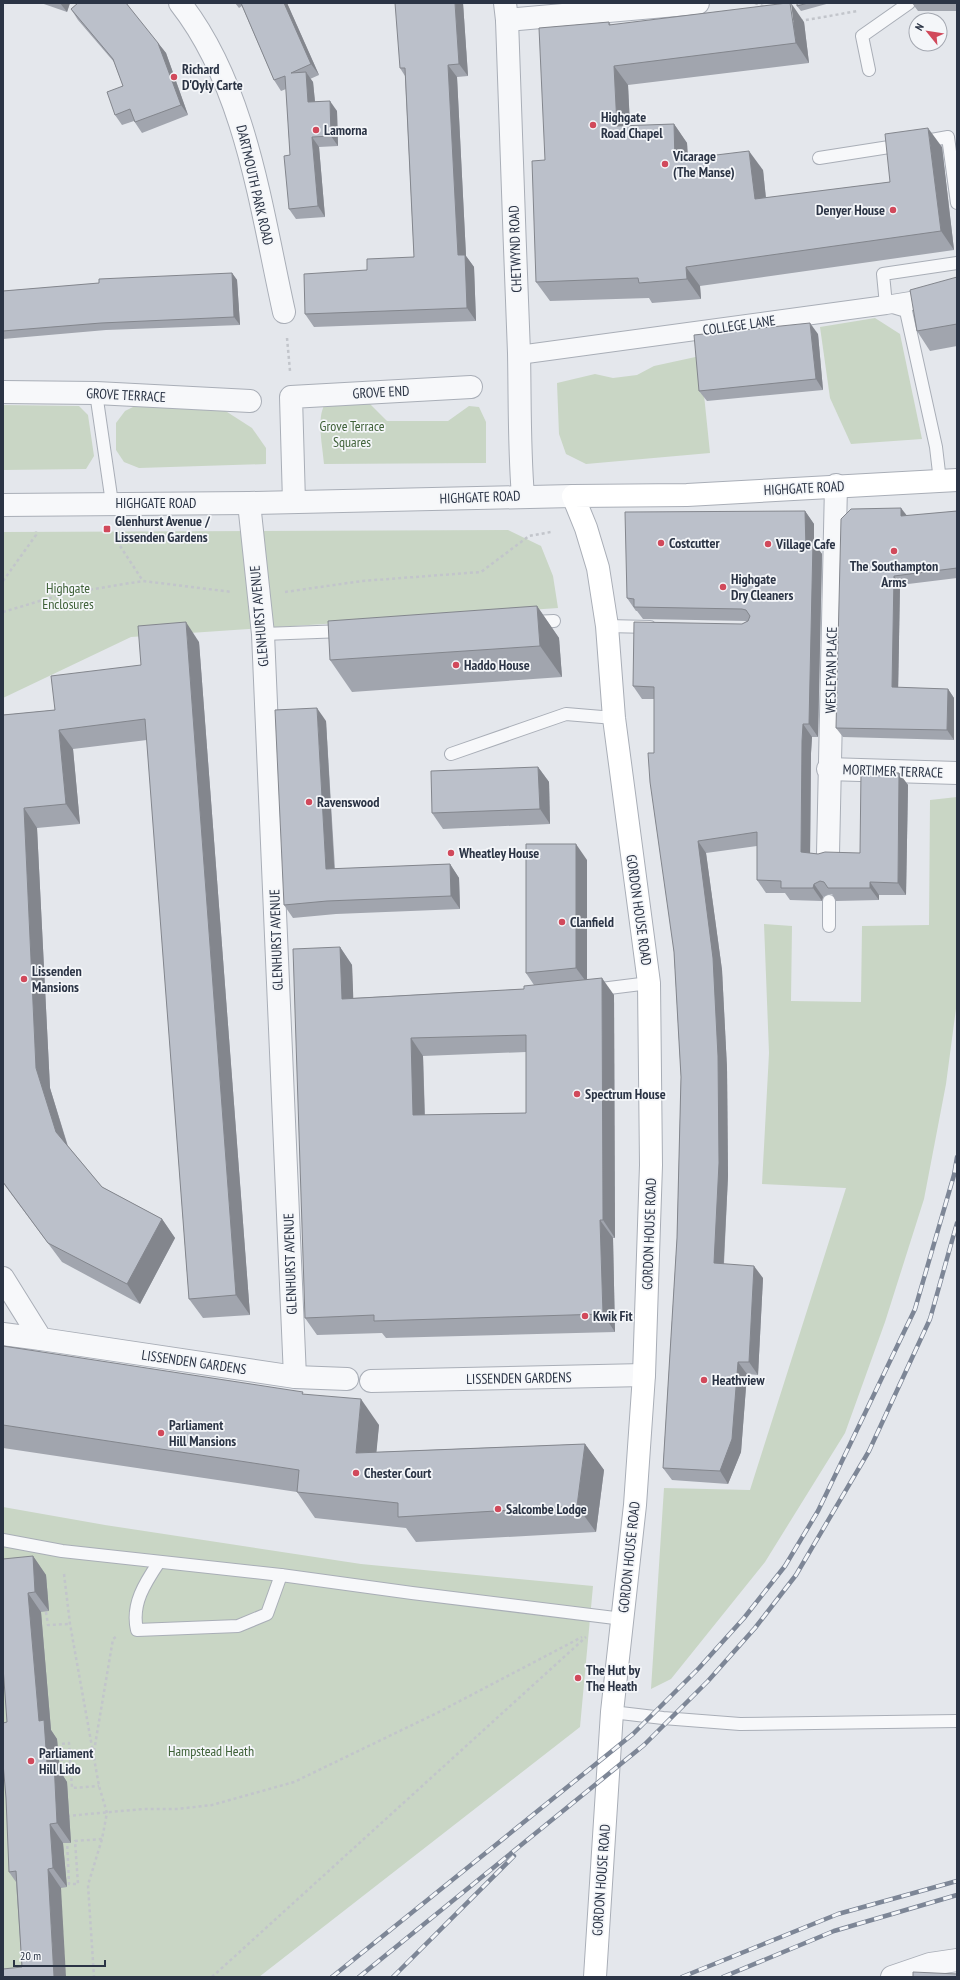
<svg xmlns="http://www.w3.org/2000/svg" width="960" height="1980" viewBox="0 0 960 1980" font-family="'PT Sans Narrow',sans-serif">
	<rect width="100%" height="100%" fill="#e4e7ec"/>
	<g fill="#c9d6c5">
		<polygon points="875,318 900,334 922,439 851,444 830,398 820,327"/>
		<polygon points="700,356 710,453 586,464 566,454 559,434 557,383 595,374 613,378 637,375 654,366"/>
		<path d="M369,403L387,421H448L469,406L479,407L486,422V463L324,464C323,448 316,418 325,404Z"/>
		<polygon points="3,405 79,406 88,415 94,456 86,469 3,470"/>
		<polygon points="135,406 224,410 252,428 266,448 266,464 139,468 124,462 116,450 116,423 125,411"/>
		<polygon points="508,530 541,546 553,576 558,608 131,637 3,698 3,532"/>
		<polygon points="957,797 957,1001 946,1084 924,1199 885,1322 845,1433 765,1562 671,1679 651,1689 664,1488 750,1490 846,1188 762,1184 769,1053 764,924 792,926 791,1001 861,1002 862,926 929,925 930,800"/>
		<polygon points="3,1507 105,1525 361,1564 593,1586 580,1727 259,1977 3,1977"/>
	</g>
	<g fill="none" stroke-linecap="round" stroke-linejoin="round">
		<defs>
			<g id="service">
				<polyline points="869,70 862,36 909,3"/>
				<polyline points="920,142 948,137 957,203"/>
				<polyline points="819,158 902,145"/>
				<polyline points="96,393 112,503"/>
				<polyline points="940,481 936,447 906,311 886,305 883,274 957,263"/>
				<polyline points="532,622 554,621"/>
				<polyline points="607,626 650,627"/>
				<polyline points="263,634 344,631"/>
				<polyline points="451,754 566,714 614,718"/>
				<polyline points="829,926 829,901"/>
				<polyline points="593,990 649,983"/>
				<polyline points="3,1540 62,1551 281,1575 412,1593 623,1619"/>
				<path d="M159,1562C145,1583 131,1604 137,1630L238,1626L267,1614L281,1575"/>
				<polyline points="612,1712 663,1718 740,1724 957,1721"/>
			</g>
			<polyline id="pedestrian" points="519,355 886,305 923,299 957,290"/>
			<g id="minor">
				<path d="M180,3C246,87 261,209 284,312"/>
				<path d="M505,3L507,20C510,131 515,242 519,353C520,401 519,448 523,496"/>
				<polyline points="507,20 698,3"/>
				<polyline points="3,392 96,393 250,401"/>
				<polyline points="294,502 291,397 471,387"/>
				<polyline points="249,503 263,634 295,1377"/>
				<polyline points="828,769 957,773"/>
				<polyline points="828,854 836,485"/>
				<polyline points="3,1278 41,1339 295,1377 347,1379"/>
				<polyline points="3,1334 41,1339"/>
				<polyline points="371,1381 644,1375"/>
				<polyline points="892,1977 930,1964 957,1960"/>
			</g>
			<polyline id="tertiary" points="3,505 249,503 573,496"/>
			<polyline id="secondary" points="595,1977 612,1712 635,1505 644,1375 651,1165 649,983 614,718 607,626 598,568 586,528 573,496 687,495 957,480"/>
		</defs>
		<use href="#service" stroke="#a9aeb7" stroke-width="14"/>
		<use href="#pedestrian" stroke="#a9aeb7" stroke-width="20"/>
		<use href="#minor" stroke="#a9aeb7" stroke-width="24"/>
		<use href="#tertiary" stroke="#a9aeb7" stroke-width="24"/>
		<use href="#secondary" stroke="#a9aeb7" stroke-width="24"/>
		<g stroke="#c2c5cb" stroke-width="2.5" stroke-dasharray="3 3" stroke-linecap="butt">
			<polyline points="755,3 766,7"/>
			<polyline points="800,21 858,11"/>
			<polyline points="287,338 290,371"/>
			<polyline points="120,546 143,581"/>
			<polyline points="3,581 36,535 36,531"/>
			<polyline points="285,592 362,581 481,572 529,536 551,532"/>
			<polyline points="3,612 63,594 143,581 232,592"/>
			<polyline points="64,1574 70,1624 99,1786 107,1813 102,1839 88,1885 94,1977"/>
			<polyline points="46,1612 48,1625 70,1624"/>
			<polyline points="94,1751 113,1639 117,1636"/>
			<polyline points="63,1779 61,1744 69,1743 72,1788 99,1786"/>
			<polyline points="67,1816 143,1809 177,1809 212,1805 294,1782 437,1713 582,1637"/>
			<polyline points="67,1840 69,1884 78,1884 75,1841 102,1839"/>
			<polyline points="212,1977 586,1637"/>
		</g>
		<use href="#service" stroke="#f7f8fa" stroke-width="12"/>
		<use href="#pedestrian" stroke="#f7f8fa" stroke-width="18"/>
		<use href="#minor" stroke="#f7f8fa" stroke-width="22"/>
		<use href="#tertiary" stroke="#f7f8fa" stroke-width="22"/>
		<use href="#secondary" stroke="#fff" stroke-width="22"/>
		<defs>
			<g id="rail">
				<polyline points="332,1977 633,1734 699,1668 744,1618 785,1566 818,1511 915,1309 954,1175 957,1157"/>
				<polyline points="359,1977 644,1745 708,1681 755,1628 796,1575 869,1451 930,1319 957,1223"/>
				<polyline points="393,1977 514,1856"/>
				<polyline points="682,1977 838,1914 957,1881"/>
				<polyline points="723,1977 834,1931 957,1895"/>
			</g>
		</defs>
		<use href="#rail" stroke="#7d8696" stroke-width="4.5"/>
		<use href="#rail" stroke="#f4f6f9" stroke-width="3" stroke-dasharray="9" stroke-linecap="butt"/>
	</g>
	<g fill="#a1a5ae" fill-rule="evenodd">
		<polygon points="41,3 70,3 67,12"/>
		<polygon points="235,3 287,3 319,75 310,79 313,82 315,102 337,111 338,146 319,147 325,217 296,219 289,209 290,155 286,89 281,91 274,80 242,6 239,8"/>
		<polygon points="463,3 468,76 457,77 466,256 474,267 476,321 314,327 305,314 367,270 414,257 405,76 400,68"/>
		<polygon points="797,3 830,3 801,11 797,6"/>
		<polygon points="912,3 957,3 957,11 918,11"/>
		<polygon points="71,9 158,43 166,53 188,115 142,133 134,121 122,125 115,115 123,86 114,62 78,20"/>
		<polygon points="609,22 611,25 804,22 809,63 628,85 630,126 674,124 687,143 688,158 763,170 766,198 890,182 942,147 954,250 700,286 701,299 652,303 649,298 550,301 536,282 545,160"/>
		<polygon points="232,273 237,280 240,325 106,330 3,339 3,291"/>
		<polygon points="957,277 957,346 930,351 917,331"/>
		<polygon points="818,334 823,390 707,401 699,391"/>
		<polygon points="805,511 814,524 814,543 822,554 818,737 812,737 811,753 810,853 818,854 860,853 899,773 908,785 906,895 879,895 879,900 836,901 832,894 829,894 823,897 822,901 790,900 785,893 766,893 757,880 757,846 706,853 722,970 727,1068 728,1176 724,1264 763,1278 758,1375 747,1374 741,1452 728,1484 672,1480 663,1468 677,1238 681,1077 674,952 654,753 654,699 642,699 633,686 747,621 643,619 637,611 636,611 627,598"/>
		<polygon points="957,511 957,578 900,585 898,688 948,689 954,698 954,740 843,737 836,728 907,516"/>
		<polygon points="537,606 559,638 562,677 352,692 330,660"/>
		<polygon points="199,642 250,1315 203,1318 189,1299 147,740 73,749 80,824 37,828 50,1088 68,1146 102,1187 162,1219 175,1238 140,1304 62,1262 3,1183 3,715 55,710 141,665"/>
		<polygon points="326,721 335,869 450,864 459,878 460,909 336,914 293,918 284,905"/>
		<polygon points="538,767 549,782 550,824 443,829 432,813"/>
		<path d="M587,860V979L614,995L615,1238H613L615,1332L386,1338L382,1333L317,1335L305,1318L340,947L352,965L353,998L524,989L534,985L526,973ZM526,1052V1113L425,1115L423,1056Z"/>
		<polygon points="3,1346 304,1394 379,1425 376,1452 585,1444 604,1470 596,1532 416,1542 406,1528 315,1518 297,1492 3,1448"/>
		<polygon points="33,1556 46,1575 49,1611 41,1612 51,1730 57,1739 60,1771 67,1782 71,1843 63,1843 67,1887 61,1888 22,1967 16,1882 9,1872 7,1722"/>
	</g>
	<g fill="#83868d">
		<polygon points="60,3 70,3 67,12"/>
		<polygon points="284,3 287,3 319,75 311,64"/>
		<polygon points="455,3 463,3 468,76 459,64"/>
		<polygon points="791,3 804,22 809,63 796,43"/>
		<polygon points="158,43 166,53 188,115 181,105"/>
		<polygon points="448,65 457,77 466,256 474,267 476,321 467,308 458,255"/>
		<polygon points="614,66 628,85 631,146 617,126"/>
		<polygon points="306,72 313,82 316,112 308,102"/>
		<polygon points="330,101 337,111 338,146 331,136"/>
		<polygon points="674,124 687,143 689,179 675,160"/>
		<polygon points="928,128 942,147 954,250 941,231"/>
		<polygon points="312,137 319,147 325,217 318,206"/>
		<polygon points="749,151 763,170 768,219 755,199"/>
		<polygon points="686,267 700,286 701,299 687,279"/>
		<polygon points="232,273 237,280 240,325 234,317"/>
		<polygon points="810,323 818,334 823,390 816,379"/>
		<polygon points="901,508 908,517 901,516"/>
		<polygon points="805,511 814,524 814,543 822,554 818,737 809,724"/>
		<polygon points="894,576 900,585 898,697 892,687"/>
		<polygon points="537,606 559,638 562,677 540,646"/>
		<polygon points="186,622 199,642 250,1315 236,1295"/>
		<polygon points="948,689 954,698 954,740 947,730"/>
		<polygon points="317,708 326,721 335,882 326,869"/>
		<polygon points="803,724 812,737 811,753 810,864 801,852 802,741"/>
		<polygon points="59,730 73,749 80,824 66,804"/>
		<polygon points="538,767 549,782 550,824 540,809"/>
		<polygon points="899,773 908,785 906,895 898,883"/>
		<polygon points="24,808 37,828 50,1088 69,1151 56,1132 36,1068"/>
		<polygon points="698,841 706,853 722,970 727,1068 728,1176 723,1276 714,1263"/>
		<polygon points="576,844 587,860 587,983 576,968"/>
		<polygon points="450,864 459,878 460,909 451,896"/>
		<polygon points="870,882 879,895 879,900 870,888"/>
		<polygon points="814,884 823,897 822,901 813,888"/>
		<polygon points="340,947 352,965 354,1016 342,999"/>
		<polygon points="602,978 614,995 615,1238 603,1220"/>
		<polygon points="411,1038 423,1056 425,1132 413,1115"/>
		<polygon points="162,1219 175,1238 140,1304 127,1284"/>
		<polygon points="600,1220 613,1238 615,1332 603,1314"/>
		<polygon points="754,1266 763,1278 758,1375 749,1362"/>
		<polygon points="738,1362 747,1374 741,1452 728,1484 720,1471"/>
		<polygon points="361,1399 379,1425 374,1479 356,1453"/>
		<polygon points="585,1444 604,1470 596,1532 577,1506"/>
		<polygon points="33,1556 46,1575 49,1611 35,1592"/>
		<polygon points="28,1593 41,1612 51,1730 57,1739 60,1771 67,1782 71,1843 57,1823 47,1763 39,1721"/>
		<polygon points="50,1824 63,1843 67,1887 53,1868"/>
		<polygon points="48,1869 61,1888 66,1977 54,1977"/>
	</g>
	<g fill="#bbc0ca" stroke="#83868d" fill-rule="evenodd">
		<polygon points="78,3 126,3 158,43 181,105 135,122 130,109 115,115 107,92 123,86 113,59 71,9"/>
		<polygon points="241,3 284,3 311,64 291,73 306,72 308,102 330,101 331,136 312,137 318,206 289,209 284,156 290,155 285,76 274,80"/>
		<polygon points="395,3 455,3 459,64 448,65 458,255 465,255 467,308 305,314 304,274 367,270 367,259 414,257 405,68 400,68"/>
		<polygon points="787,3 790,3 796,43 614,66 617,126 674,124 675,160 749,151 755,199 890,182 885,134 928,128 941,231 686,267 687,279 639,283 638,278 536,282 532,161 545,160 539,28 609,22 609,25"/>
		<polygon points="797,3 808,3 797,6"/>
		<polygon points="232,273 234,317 101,323 3,331 3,291 99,283 99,279"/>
		<polygon points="957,277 957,324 917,331 910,290"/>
		<polygon points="810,323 816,379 699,391 694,335"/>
		<polygon points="901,508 901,516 957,511 957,568 894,576 892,687 948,689 947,730 836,728 841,519 851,509"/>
		<polygon points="805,511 806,549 813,542 809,724 803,724 802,741 801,852 818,854 825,852 860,853 861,772 899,773 898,883 870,882 870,888 828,888 824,882 820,881 814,884 813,888 781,888 781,881 757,880 757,832 698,841 713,958 718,1056 719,1163 714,1263 754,1266 749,1362 738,1362 732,1439 720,1471 663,1468 677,1238 681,1077 674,952 650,782 648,753 654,753 654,687 633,686 634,622 742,624 748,621 750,616 746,610 742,609 634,607 634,599 627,598 625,512"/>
		<polygon points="537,606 540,646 330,660 328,621"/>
		<polygon points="186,622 236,1295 189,1299 145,719 59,730 66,804 24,808 36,1068 56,1132 102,1187 162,1219 127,1284 48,1243 3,1182 3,715 55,710 51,676 141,665 138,626"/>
		<polygon points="317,708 326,869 450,864 451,896 327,901 284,905 275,710"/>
		<polygon points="538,767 540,809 432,813 431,771"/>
		<polygon points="526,844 576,844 576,968 526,973"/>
		<path d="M340,947L342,999L524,989V986L602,978L603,1220H600L603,1314L374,1321V1315L305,1318L293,949ZM526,1035V1113L413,1115L411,1038Z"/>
		<polygon points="3,1346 303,1392 302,1394 361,1399 356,1453 585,1444 577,1506 398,1517 398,1503 297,1492 299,1470 3,1425"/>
		<polygon points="33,1556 35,1592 28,1593 39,1721 44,1720 47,1763 54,1762 57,1823 50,1824 53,1868 48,1869 54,1977 3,1977 3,1969 22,1967 16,1871 9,1872 6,1798 3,1763 3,1723 7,1722 3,1667 3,1559"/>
		<polygon points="913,1972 957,1974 957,1977 913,1977"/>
	</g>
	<g fill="#d1495b" stroke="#f4f6f9" stroke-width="1.5">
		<circle cx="174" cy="77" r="4"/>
		<circle cx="593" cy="125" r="4"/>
		<circle cx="316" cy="130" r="4"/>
		<circle cx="665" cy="164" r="4"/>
		<circle cx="893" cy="210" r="4"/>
		<rect x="103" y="525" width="8" height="8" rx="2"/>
		<circle cx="661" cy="543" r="4"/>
		<circle cx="768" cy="544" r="4"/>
		<circle cx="894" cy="551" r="4"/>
		<circle cx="723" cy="587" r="4"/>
		<circle cx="456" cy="665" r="4"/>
		<circle cx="309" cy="802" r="4"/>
		<circle cx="451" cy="853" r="4"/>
		<circle cx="562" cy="922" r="4"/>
		<circle cx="24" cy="979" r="4"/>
		<circle cx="577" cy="1094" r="4"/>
		<circle cx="585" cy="1316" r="4"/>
		<circle cx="704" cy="1380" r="4"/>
		<circle cx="161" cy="1433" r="4"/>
		<circle cx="356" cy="1473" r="4"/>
		<circle cx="498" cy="1509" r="4"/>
		<circle cx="578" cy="1678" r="4"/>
		<circle cx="31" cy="1761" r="4"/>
	</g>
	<g text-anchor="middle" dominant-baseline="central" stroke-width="3.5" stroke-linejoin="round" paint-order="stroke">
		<g font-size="14" font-weight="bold" fill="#2b3445" stroke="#f4f6f9" text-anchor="start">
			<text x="182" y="69">Richard<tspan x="182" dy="16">D'Oyly Carte</tspan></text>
			<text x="601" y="117">Highgate<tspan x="601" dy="16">Road Chapel</tspan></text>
			<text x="324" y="130">Lamorna</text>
			<text x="673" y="156">Vicarage<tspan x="673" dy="16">(The Manse)</tspan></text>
			<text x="885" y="210" text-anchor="end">Denyer House</text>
			<text x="115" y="521">Glenhurst Avenue /<tspan x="115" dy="16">Lissenden Gardens</tspan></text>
			<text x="669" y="543">Costcutter</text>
			<text x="776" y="544">Village Cafe</text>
			<text x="894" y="566" text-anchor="middle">The Southampton<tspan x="894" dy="16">Arms</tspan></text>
			<text x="731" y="579">Highgate<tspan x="731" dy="16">Dry Cleaners</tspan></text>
			<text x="464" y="665">Haddo House</text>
			<text x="317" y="802">Ravenswood</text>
			<text x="459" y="853">Wheatley House</text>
			<text x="570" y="922">Clanfield</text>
			<text x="32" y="971">Lissenden<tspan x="32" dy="16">Mansions</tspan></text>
			<text x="585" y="1094">Spectrum House</text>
			<text x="593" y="1316">Kwik Fit</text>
			<text x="712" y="1380">Heathview</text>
			<text x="169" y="1425">Parliament<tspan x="169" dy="16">Hill Mansions</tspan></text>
			<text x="364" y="1473">Chester Court</text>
			<text x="506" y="1509">Salcombe Lodge</text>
			<text x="586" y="1670">The Hut by<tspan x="586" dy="16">The Heath</tspan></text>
			<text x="39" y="1753">Parliament<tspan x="39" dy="16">Hill Lido</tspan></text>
		</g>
		<g font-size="14" fill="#2b3445" stroke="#f4f6f9">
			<text transform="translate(255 185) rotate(77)">DARTMOUTH PARK ROAD</text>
			<text transform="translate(515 249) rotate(-92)">CHETWYND ROAD</text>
			<text transform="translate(739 325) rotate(-8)">COLLEGE LANE</text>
			<text transform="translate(381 392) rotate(-3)">GROVE END</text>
			<text transform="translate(126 395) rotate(3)">GROVE TERRACE</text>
			<text transform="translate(804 488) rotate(-3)">HIGHGATE ROAD</text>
			<text transform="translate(480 497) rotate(-2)">HIGHGATE ROAD</text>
			<text x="156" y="503">HIGHGATE ROAD</text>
			<text transform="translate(259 616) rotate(-95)">GLENHURST AVENUE</text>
			<text transform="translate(831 670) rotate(-89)">WESLEYAN PLACE</text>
			<text transform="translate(893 771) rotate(2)">MORTIMER TERRACE</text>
			<text transform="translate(639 910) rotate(82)">GORDON HOUSE ROAD</text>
			<text transform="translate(276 940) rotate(-92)">GLENHURST AVENUE</text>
			<text transform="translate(649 1234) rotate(-88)">GORDON HOUSE ROAD</text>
			<text transform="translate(290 1264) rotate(-92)">GLENHURST AVENUE</text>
			<text transform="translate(194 1362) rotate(8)">LISSENDEN GARDENS</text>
			<text transform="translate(519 1378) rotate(-1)">LISSENDEN GARDENS</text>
			<text transform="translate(629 1557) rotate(-84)">GORDON HOUSE ROAD</text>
			<text transform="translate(601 1880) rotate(-86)">GORDON HOUSE ROAD</text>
		</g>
		<g font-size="14" fill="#3f6138" stroke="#f4f6f9">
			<text x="352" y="426">Grove Terrace<tspan x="352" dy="16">Squares</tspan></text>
			<text x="68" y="588">Highgate<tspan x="68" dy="16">Enclosures</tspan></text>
			<text x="211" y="1751">Hampstead Heath</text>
		</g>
	</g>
	<rect width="960" height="1980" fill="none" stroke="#2b3445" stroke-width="8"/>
	<g transform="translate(928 32) rotate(300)"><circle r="19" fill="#f4f6f9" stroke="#a4a8b1"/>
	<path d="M0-3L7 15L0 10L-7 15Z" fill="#d1495b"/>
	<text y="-6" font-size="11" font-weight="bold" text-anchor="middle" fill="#2b3445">N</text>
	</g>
	<path d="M14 1960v6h91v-6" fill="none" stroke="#2b3445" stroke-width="2"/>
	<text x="20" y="1960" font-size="12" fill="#2b3445" stroke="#f4f6f9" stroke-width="3" paint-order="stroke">20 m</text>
</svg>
